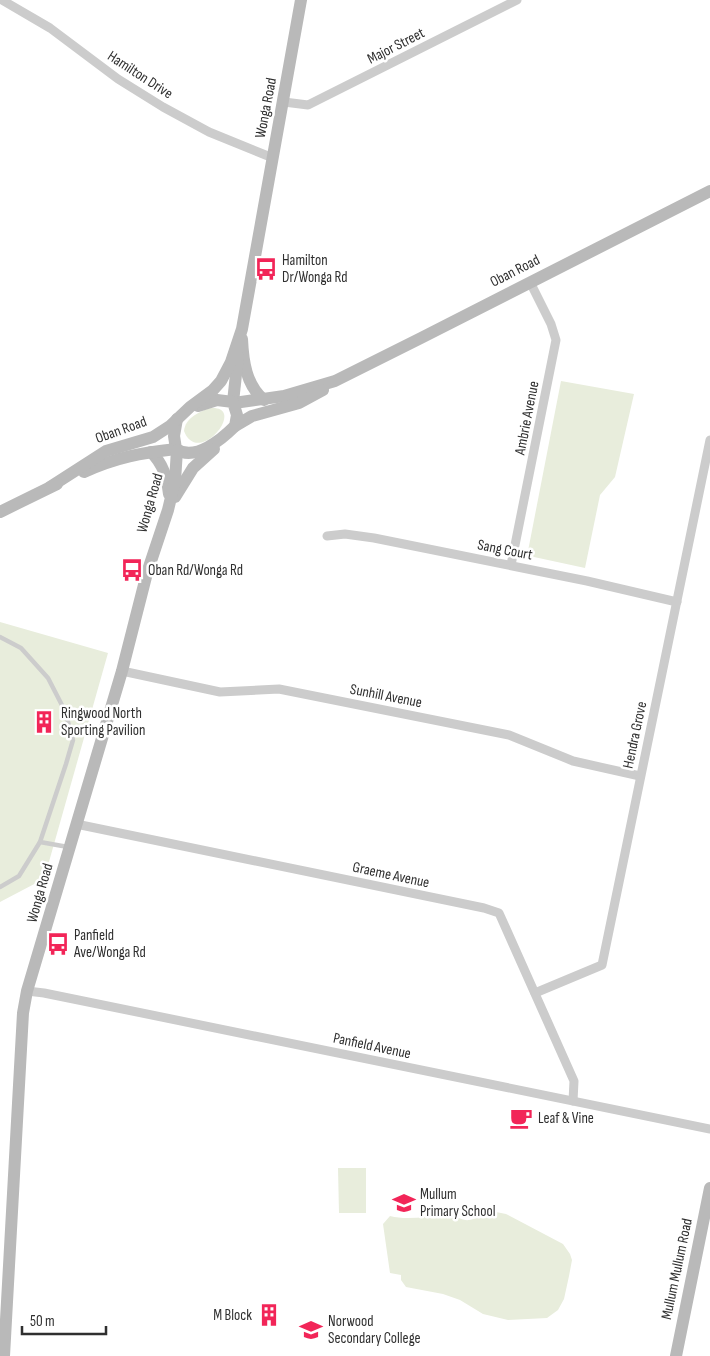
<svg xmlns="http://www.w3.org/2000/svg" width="710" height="1356" viewBox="0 0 710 1356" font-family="'Sofia Sans Condensed',sans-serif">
	<rect width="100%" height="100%" fill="#fff"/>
	<g fill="#e8eddc">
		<polygon points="561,381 634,394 615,477 600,495 585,568 534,557 528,551"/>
		<path d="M211,408C248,406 198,468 184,431C185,418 200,411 211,408Z"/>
		<polygon points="0,622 108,653 43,883 40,881 0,902"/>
		<polygon points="338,1168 366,1168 366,1213 339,1213"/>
		<path d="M491,1211L506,1214L563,1244L570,1254L572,1260L569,1276L564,1299L558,1310L547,1318L508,1320L483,1314L460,1300L443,1294L406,1287L401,1280V1275L390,1273L383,1224L390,1216C409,1221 430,1215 450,1216C456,1216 463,1221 469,1220C476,1219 484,1214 491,1211Z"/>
	</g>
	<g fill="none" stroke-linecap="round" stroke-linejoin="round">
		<g stroke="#ccc" stroke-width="4.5">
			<polyline points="0,637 21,648 48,678 65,711 73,740 66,764 40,842 19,876 0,887"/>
			<polyline points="40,842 68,847"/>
		</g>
		<g stroke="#ccc" stroke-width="9">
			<polyline points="2,0 50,28 118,79 163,107 209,132 273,158"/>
			<polyline points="284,102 308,105 517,0"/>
			<polyline points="327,536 345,534 374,538 587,581 677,602"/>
			<polyline points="511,565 556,340 551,324 530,282"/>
			<polyline points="122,671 220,692 279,689 509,735 573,761 640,776"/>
			<polyline points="76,824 484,908 499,913 574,1081 573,1101"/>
			<polyline points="27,991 44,993 710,1129"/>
			<polyline points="535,993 602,965 710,440"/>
		</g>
		<g stroke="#b9b9b9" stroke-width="12">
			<path d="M242,339C243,361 246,385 264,400"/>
			<polyline points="233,402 238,356"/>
			<polyline points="234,403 284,396 335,381 421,338 710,191"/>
			<path d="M177,419L174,436L176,449C195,462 222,439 235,426L237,415L233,402L217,400L198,406"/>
			<polyline points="235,426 252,416 299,403 323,390"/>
			<path d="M151,452C163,464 167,477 169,494"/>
			<path d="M84,472C117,457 141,453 176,449"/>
			<polyline points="50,487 106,451 153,437 170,426 190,407 213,390 221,381 231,362 242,329 301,0"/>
			<polyline points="175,497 193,468 214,449"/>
			<polyline points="0,512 57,484"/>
			<polyline points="4,1356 23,1013 27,991 122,671 147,573 168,510 175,481 177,450"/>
			<polyline points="676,1356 710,1188"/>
		</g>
	</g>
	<defs>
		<symbol id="bus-bare" viewBox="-9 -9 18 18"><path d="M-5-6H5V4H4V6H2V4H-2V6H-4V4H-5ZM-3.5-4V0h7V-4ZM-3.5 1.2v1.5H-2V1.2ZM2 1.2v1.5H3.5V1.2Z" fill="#f22558" stroke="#fff" stroke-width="2.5" paint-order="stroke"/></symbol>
		<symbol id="building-bare" viewBox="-9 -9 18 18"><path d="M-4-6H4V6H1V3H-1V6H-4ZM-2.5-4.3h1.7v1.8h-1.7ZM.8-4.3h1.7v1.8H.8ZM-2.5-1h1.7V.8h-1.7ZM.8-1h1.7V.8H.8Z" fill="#f22558" stroke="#fff" stroke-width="2.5" paint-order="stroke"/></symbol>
		<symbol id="cafe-bare" viewBox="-9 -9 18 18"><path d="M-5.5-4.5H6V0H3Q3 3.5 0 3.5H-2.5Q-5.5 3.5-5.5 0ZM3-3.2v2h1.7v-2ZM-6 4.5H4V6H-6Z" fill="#f22558" stroke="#fff" stroke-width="2.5" paint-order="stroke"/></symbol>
		<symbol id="school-bare" viewBox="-9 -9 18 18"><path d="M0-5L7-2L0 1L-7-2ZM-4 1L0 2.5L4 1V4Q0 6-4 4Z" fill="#f22558" stroke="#fff" stroke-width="2.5" paint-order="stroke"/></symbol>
	</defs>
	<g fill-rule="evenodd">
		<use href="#bus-bare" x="250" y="253" width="32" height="32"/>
		<use href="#bus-bare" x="116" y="554" width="32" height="32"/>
		<use href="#building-bare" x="28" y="706" width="32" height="32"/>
		<use href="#bus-bare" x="42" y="928" width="32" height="32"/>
		<use href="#cafe-bare" x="505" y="1102" width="32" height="32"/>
		<use href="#school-bare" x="388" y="1187" width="32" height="32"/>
		<use href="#building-bare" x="253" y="1299" width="32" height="32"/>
		<use href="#school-bare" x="295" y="1314" width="32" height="32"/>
	</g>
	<g text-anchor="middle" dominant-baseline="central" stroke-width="5" stroke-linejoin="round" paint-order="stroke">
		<g font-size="15" fill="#2f2f2f" stroke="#fff">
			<text transform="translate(396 46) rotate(-27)">Major Street</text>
			<text transform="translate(140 75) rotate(33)">Hamilton Drive</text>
			<text transform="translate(266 108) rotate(-79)">Wonga Road</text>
			<text transform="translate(515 271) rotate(-27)">Oban Road</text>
			<text transform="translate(527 418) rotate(-79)">Ambrie Avenue</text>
			<text transform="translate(121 430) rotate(-20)">Oban Road</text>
			<text transform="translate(150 503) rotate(-74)">Wonga Road</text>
			<text transform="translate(505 550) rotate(11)">Sang Court</text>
			<text transform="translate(386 696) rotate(11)">Sunhill Avenue</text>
			<text transform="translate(635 735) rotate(-78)">Hendra Grove</text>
			<text transform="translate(391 875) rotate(12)">Graeme Avenue</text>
			<text transform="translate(40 893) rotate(-74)">Wonga Road</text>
			<text transform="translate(372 1046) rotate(12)">Panfield Avenue</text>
			<text transform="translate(677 1269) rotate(-78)">Mullum Mullum Road</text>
		</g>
		<g font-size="15" fill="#2f2f2f" stroke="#fff" text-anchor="start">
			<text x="282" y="260">Hamilton<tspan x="282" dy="17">Dr/Wonga Rd</tspan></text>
			<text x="148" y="570">Oban Rd/Wonga Rd</text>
			<text x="61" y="713">Ringwood North<tspan x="61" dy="17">Sporting Pavilion</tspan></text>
			<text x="74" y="935">Panfield<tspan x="74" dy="17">Ave/Wonga Rd</tspan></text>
			<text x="538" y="1118">Leaf &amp; Vine</text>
			<text x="420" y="1194">Mullum<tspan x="420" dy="17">Primary School</tspan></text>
			<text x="252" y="1315" text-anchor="end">M Block</text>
			<text x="328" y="1321">Norwood<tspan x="328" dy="17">Secondary College</tspan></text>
		</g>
	</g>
	<path d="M22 1326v8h84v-8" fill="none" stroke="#2f2f2f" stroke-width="2.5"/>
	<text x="30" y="1326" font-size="15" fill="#2f2f2f" stroke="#ffffff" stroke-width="4" paint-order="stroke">50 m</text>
</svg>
